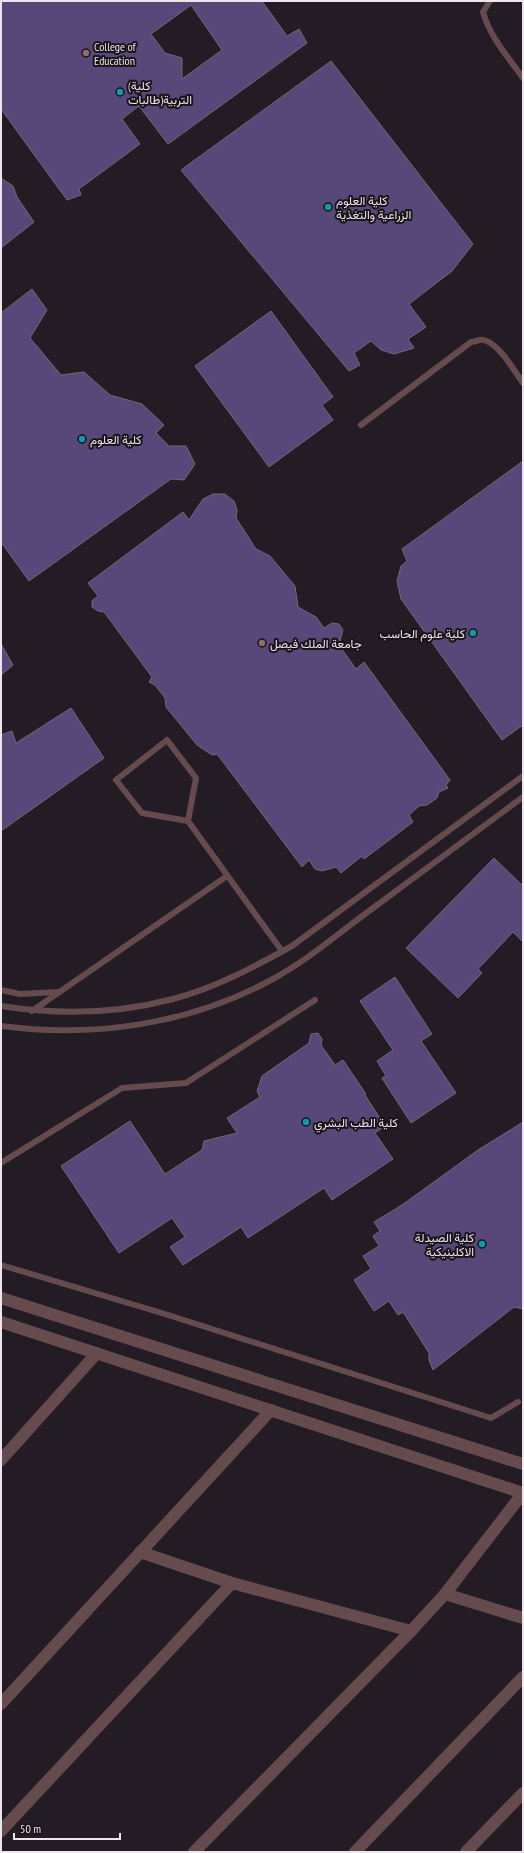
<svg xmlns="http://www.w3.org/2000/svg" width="524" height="1853" viewBox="0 0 524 1853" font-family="'PT Sans Narrow',Vazirmatn,sans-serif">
	<rect width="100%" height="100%" fill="#231c24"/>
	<g fill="#574879" stroke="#6c6a74" fill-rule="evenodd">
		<path d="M1,1H262L287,36L299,29L307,43L168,144L139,106L122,119L140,144L79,189L81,195L67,200L1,109ZM191,5L222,50L182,79V58L165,53L151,34Z"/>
		<polygon points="331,61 473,244 452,271 409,304 426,327 408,339 414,348 394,354 381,350 371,341 354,353 360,365 349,371 181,170"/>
		<polygon points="1,178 13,186 17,197 34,222 1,248"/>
		<polygon points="32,289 47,310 30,338 61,375 84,372 110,395 142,404 164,425 156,433 169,446 186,446 195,464 184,480 171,479 29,581 1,542 1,313"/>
		<polygon points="271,311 333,397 322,405 333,420 269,467 195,366"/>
		<polygon points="523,461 523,725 502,740 401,599 397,581 401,566 407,561 402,549"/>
		<polygon points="213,494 225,494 234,501 237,510 236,518 256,549 270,556 295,586 298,607 316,617 324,628 332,623 339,624 343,630 339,645 356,669 364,662 450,780 446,785 448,788 439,792 437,798 427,805 419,806 409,815 413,822 364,859 362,856 341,873 336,867 322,871 315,869 309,860 302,867 217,754 212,755 197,745 166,707 165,698 155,685 149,682 152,677 104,612 98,611 92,607 92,601 98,596 88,583 183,512 189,520 203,499"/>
		<polygon points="1,644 13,665 1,675"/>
		<polygon points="71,708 104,758 1,831 1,735 12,731 16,743"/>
		<polygon points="494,858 523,886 523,942 513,932 478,969 482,973 458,998 406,948"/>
		<polygon points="395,977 432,1034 421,1041 456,1093 411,1123 382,1078 386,1076 377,1061 393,1050 360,1001"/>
		<polygon points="318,1033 322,1039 321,1045 335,1065 343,1060 366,1094 365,1095 385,1126 375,1133 393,1159 332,1200 324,1188 248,1238 241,1227 183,1265 170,1247 185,1237 172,1218 119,1253 61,1166 130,1121 165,1174 202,1150 204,1141 237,1133 227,1118 260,1097 257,1091 262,1076 309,1043 311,1034"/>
		<polygon points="523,1122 523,1309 514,1307 433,1370 429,1360 429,1353 403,1312 398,1315 389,1301 374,1311 354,1280 371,1269 363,1256 379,1246 373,1236 380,1231 374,1222 402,1205 478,1150"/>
	</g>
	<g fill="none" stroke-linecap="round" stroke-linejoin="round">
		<g stroke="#654b4e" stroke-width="6">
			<path d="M490,1L483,12C490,37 508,57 523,78"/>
			<path d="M361,425L471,342C475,342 480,339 483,340C498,342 515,372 523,383"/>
			<polyline points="188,821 142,813 116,780 167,740 196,778 188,821 282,951"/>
			<polyline points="1,990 20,994 59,992"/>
			<path d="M1,1006C58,1015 116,1014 173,999C215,988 254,967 292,946L523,776"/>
			<polyline points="32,1011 227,876"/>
			<path d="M1,1026C93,1038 188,1025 271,980C305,962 334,937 365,914C417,875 470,836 523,797"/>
			<polyline points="1,1163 122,1088 186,1083 315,1000"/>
			<polyline points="1,1265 165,1314 491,1418 518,1402"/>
		</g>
		<g stroke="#654b4e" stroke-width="12">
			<polyline points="1,1298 523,1464"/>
			<polyline points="1,1322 523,1493"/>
			<polyline points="1,1460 97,1353"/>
			<polyline points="140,1552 232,1583 411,1631"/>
			<polyline points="445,1594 523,1618"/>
			<polyline points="1,1704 271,1410"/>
			<polyline points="1,1831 232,1583"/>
			<polyline points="194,1852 411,1631 445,1594 523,1493"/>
			<polyline points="355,1852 523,1677"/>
			<polyline points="466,1852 523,1793"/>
		</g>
	</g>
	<g fill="#8d6e63" stroke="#19131a" stroke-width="1.5">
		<circle cx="86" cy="53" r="4"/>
		<circle cx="262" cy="643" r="4"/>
	</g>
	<g fill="#0f9aa8" stroke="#19131a" stroke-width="1.5">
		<circle cx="120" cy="92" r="4"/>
		<circle cx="328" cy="207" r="4"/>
		<circle cx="82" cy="439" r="4"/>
		<circle cx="473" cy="633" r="4"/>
		<circle cx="306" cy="1122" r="4"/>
		<circle cx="482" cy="1244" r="4"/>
	</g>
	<g text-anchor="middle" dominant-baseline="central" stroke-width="4" stroke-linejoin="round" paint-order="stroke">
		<g font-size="12" fill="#eae6eb" stroke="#19131a" text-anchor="start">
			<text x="94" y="46">College of<tspan x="94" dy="14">Education</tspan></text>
			<text x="128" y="85">(كلية<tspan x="128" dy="14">التربية(طالبات</tspan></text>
			<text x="336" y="200">كلية العلوم<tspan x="336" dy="14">الزراعية والتغذية</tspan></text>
			<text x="90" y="439">كلية العلوم</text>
			<text x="465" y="633" text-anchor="end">كلية علوم الحاسب</text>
			<text x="270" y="643">جامعة الملك فيصل</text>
			<text x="314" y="1122">كلية الطب البشري</text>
			<text x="474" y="1237" text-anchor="end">كلية الصيدلة<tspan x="474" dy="14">الاكلينيكية</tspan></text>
		</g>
	</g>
	<rect width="524" height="1853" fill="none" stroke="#eae6eb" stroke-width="4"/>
	<path d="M14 1833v6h106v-6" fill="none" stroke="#eae6eb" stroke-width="2"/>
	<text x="20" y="1833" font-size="12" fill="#eae6eb" stroke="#19131a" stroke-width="3" paint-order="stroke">50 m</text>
</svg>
